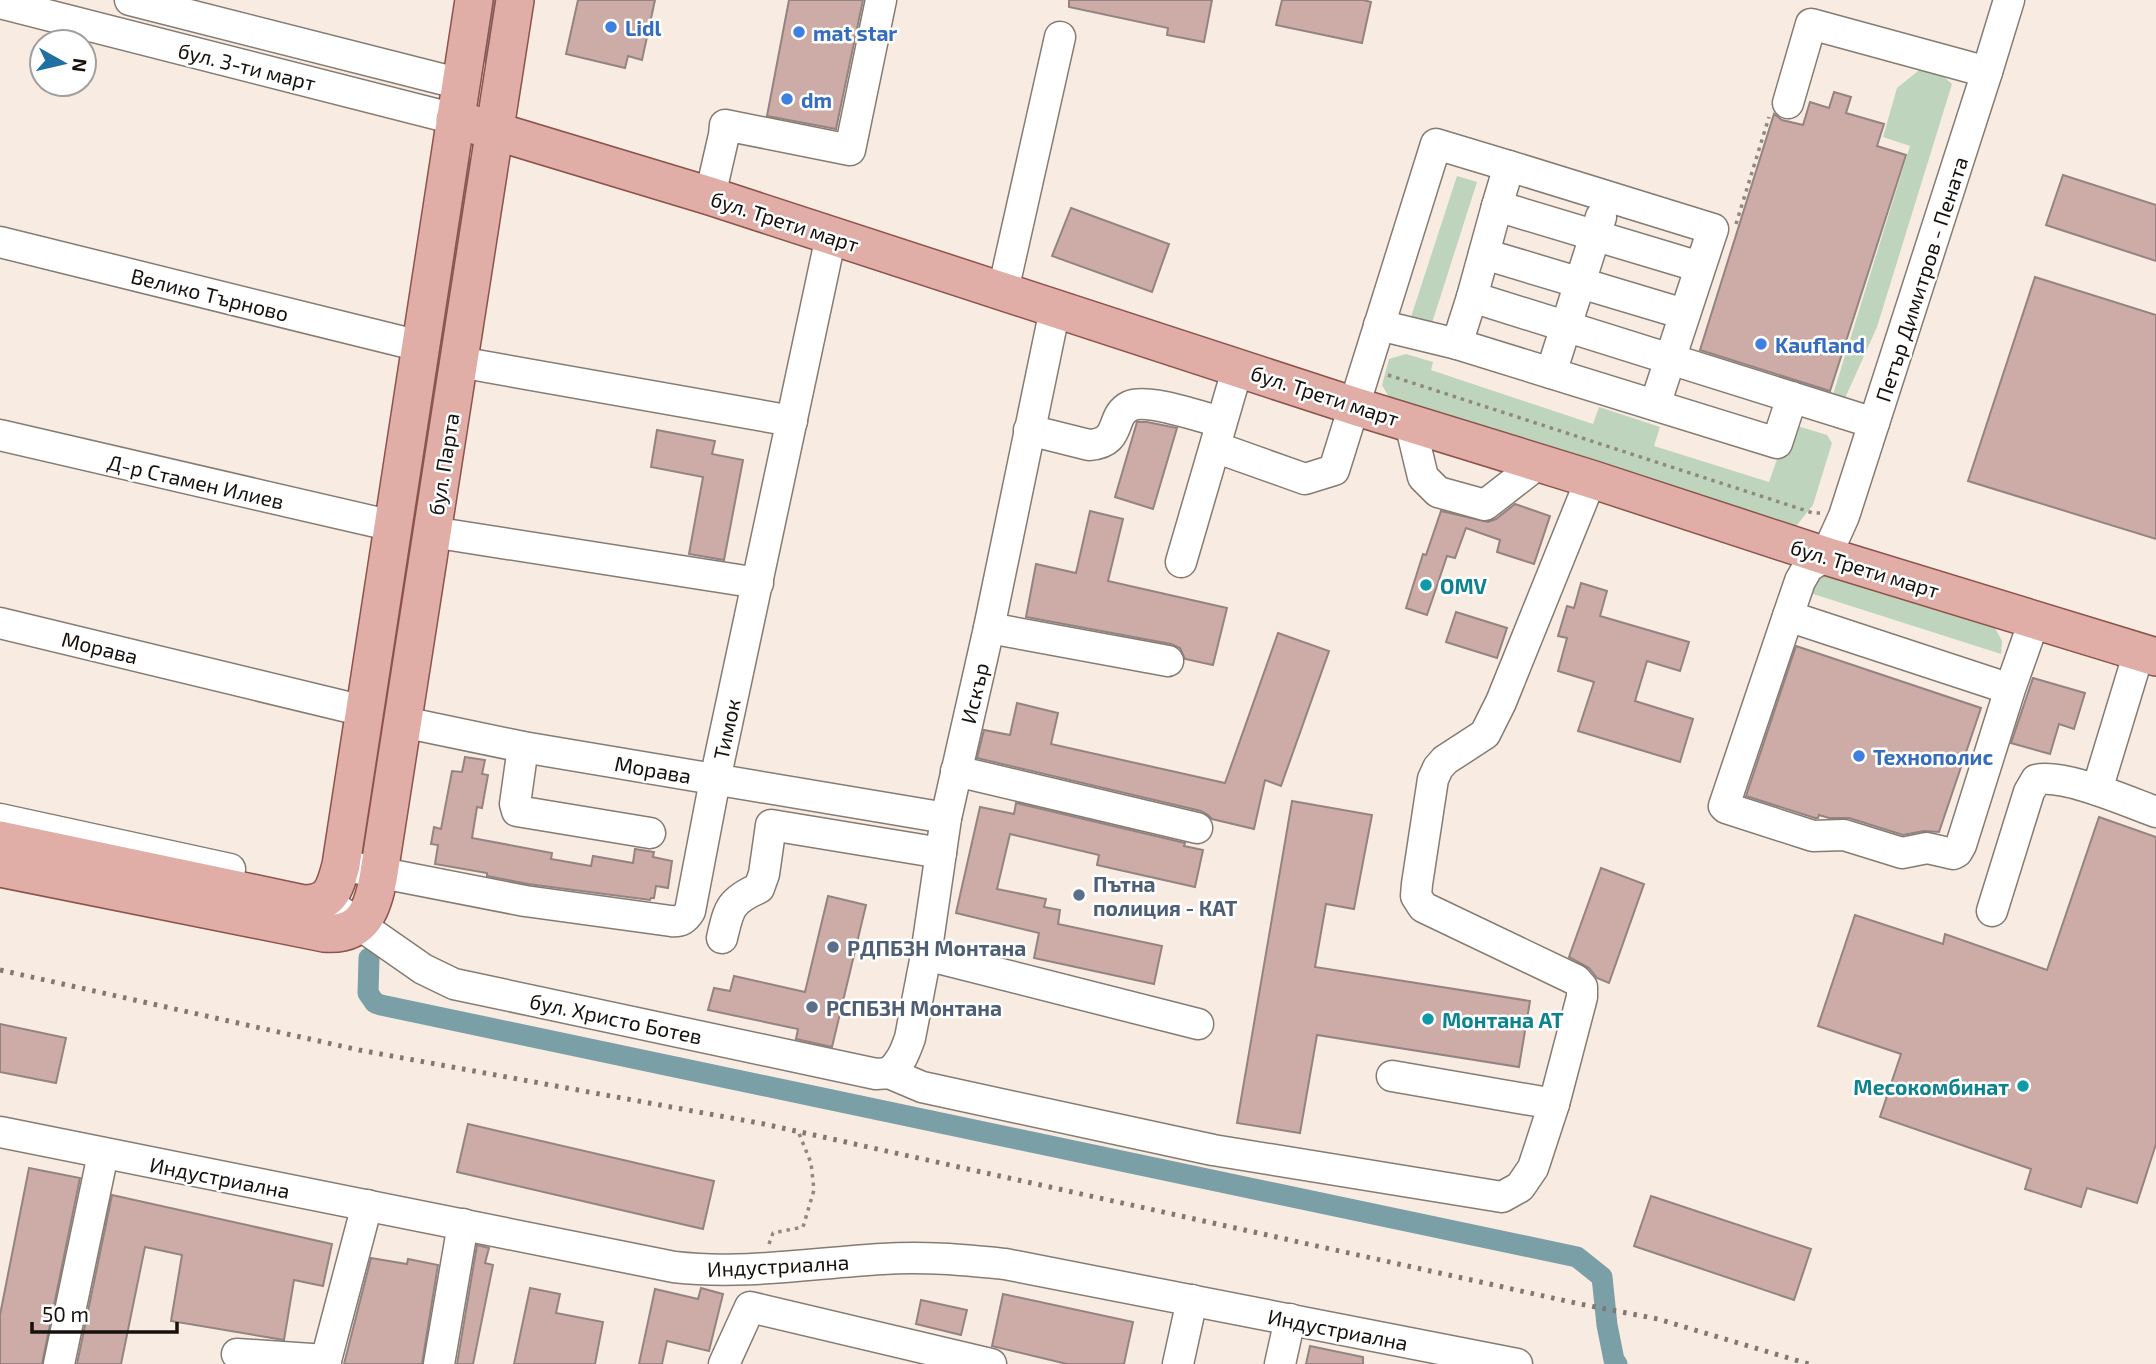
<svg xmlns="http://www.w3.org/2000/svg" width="2156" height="1364" viewBox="0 0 2156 1364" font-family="'Exo 2',sans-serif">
	<rect width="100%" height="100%" fill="#f8ece2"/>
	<g fill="#bfd4bc">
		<polygon points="1923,67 1935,69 1952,84 1877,327 1842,405 1831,401 1910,146 1883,137 1897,88"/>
		<polygon points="1457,176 1477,182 1432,323 1411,317"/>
		<polygon points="1406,354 1433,362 1431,370 1593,424 1599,407 1660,427 1654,446 1769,482 1787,431 1794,425 1827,435 1832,443 1813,505 1793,530 1389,397 1382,385 1389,359"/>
		<polygon points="1817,572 1995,628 2002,641 2001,654 1807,592"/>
	</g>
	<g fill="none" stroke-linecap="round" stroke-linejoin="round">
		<g stroke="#7b9fa7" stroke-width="21">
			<polyline points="488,53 496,0"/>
			<polyline points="376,758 468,169"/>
			<polyline points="369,958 368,993 375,1003 381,1005 1577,1257 1602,1277 1607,1325 1614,1360 1617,1364"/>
		</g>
	</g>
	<g fill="#cdaba6" stroke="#938482" stroke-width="2">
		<polygon points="578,0 655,0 642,60 628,56 625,68 566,54"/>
		<polygon points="789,0 863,0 836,129 767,116"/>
		<polygon points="1069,0 1212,0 1204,42 1167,35 1168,28 1069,7"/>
		<polygon points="1282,0 1363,0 1371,2 1362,43 1276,25"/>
		<polygon points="1834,92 1851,97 1846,113 1884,124 1877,146 1906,155 1830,391 1700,350 1774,114 1782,120 1803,125 1810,102 1829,108"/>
		<polygon points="2063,175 2156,205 2156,261 2046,225"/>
		<polygon points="1071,208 1169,244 1152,292 1052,256"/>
		<polygon points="2035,277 2156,315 2156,539 1968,481"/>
		<polygon points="1137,422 1147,422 1177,428 1153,509 1115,497"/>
		<polygon points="657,430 715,441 712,454 743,460 724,560 689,554 703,477 651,467"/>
		<polygon points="1515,504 1550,516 1534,564 1497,552 1500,540 1466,528 1455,558 1447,556 1427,615 1406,608 1423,554 1426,555 1441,511 1488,522 1496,519"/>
		<polygon points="1090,511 1123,519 1108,581 1227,608 1213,665 1185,659 1180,648 1171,644 1026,617 1036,564 1076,573"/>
		<polygon points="1581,583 1607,591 1600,616 1689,642 1680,671 1647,661 1635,701 1693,719 1680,762 1578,731 1594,682 1558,671 1567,638 1558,636 1567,606 1574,608"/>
		<polygon points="1456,612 1507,628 1497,658 1446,642"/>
		<polygon points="1278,633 1329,651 1281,786 1265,780 1254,829 1212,819 1208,815 1201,811 977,758 984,730 1010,735 1017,703 1058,713 1051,744 1225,783"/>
		<polygon points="1796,646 1981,708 1939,832 1924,831 1903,835 1849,818 1829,818 1819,815 1818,818 1815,818 1746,796"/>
		<polygon points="2033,678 2085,693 2074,729 2059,724 2050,754 2011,743"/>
		<polygon points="465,757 485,760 482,774 488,775 482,808 477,807 472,838 552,853 551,859 591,866 593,856 633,863 635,849 654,852 653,857 672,861 668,888 656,886 654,898 651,898 650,900 528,884 487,876 487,873 435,864 438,845 431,844 434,827 441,829 452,771 462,772"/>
		<polygon points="1292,801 1372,815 1354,909 1326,904 1315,967 1530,1001 1519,1067 1317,1035 1300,1133 1237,1123"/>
		<polygon points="1016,803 1185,843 1184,846 1203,850 1195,887 1097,865 1099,855 1010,834 997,889 1046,899 1044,907 1060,910 1058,924 1162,946 1154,984 1034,958 1039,933 956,913 980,807 1014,814"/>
		<polygon points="2099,817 2156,837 2156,1144 2137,1203 2087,1188 2081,1207 2025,1189 2031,1169 1880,1117 1901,1054 1818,1026 1855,915 1943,944 1945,934 2047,970"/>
		<polygon points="1601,868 1644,884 1609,983 1597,978 1589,968 1569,957"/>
		<polygon points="828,896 866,905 832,1047 796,1039 798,1029 708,1010 714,988 730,991 734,976 805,992"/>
		<polygon points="0,1024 66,1038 56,1083 0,1072"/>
		<polygon points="468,1124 714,1181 703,1229 457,1172"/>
		<polygon points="29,1168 80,1178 42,1364 0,1364 0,1315"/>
		<polygon points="112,1195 332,1244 323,1286 294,1280 284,1340 171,1321 182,1255 145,1247 121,1364 77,1364"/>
		<polygon points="1651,1196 1811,1249 1794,1300 1634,1246"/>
		<polygon points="477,1245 489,1248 485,1263 493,1265 473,1364 457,1364"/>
		<polygon points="371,1258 407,1264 408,1259 438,1265 422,1364 344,1364"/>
		<polygon points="530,1288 560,1294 556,1313 603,1322 595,1364 514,1364"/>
		<polygon points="701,1288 723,1294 709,1351 667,1341 662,1364 639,1364 655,1289 698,1299"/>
		<polygon points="1003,1294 1133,1322 1124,1364 1067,1364 992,1346"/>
		<polygon points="921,1300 967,1310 961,1335 916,1324"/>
		<polygon points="1310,1346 1363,1357 1363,1364 1306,1364"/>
	</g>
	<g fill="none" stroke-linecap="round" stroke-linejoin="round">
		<defs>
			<g id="minor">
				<polyline points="130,0 461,84"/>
				<polyline points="0,3 455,119"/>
				<polyline points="1788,103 1811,24 1987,72"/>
				<polyline points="710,196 724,135 725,125 850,150 881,0"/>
				<polyline points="0,242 420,346"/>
				<polyline points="1484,254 1684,314"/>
				<polyline points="1003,291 1060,37"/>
				<polyline points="1472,297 1497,206"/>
				<polyline points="1379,325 1457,344"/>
				<polyline points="459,362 792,421"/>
				<polyline points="1551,373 1601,217"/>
				<polyline points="1792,397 1777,443 1457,344 1472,297 1874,423"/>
				<polyline points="1655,405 1713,229 1509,166 1497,206 1700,267"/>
				<polyline points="1410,423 1423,477 1438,492 1485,505 1539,463"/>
				<path d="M1029,430L1089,445C1123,443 1109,416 1130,406C1147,398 1201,417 1221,422"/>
				<polyline points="0,435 393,526"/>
				<polyline points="1215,447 1305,479 1334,470 1436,144 1509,166"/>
				<polyline points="432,532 758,583"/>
				<polyline points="1181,562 1238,367"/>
				<polyline points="1788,616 1800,581 1808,567 1826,556 1844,516 1987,72 2009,0"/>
				<polyline points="0,623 364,711"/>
				<polyline points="989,628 1168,661"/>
				<polyline points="2010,689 1961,845 1957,852 1953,854 1927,848 1902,853 1844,835 1813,836 1726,808 1724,806 1788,616 2010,689 2034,621"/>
				<polyline points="403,722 523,747 946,818"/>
				<polyline points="523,747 515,804 517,811 650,833"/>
				<polyline points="956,771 1197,828"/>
				<polyline points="2097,790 2139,652"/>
				<polyline points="0,819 230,869"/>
				<path d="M341,865L525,901L671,921C681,922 685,919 690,911L715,780L831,236"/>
				<polyline points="324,900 423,969 454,984 876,1074 889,1073 922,1087 1213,1150 1502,1197 1520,1187 1533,1168 1554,1104 1582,997 1582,987 1576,980 1423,907 1416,896 1417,884 1433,779 1438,768 1445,760 1485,734 1501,702 1591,479"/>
				<path d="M1992,911L2029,792L2036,780C2063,773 2129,802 2156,812"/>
				<path d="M722,938C729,908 730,901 759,888L764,874L771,825L941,853"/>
				<polyline points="926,955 1198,1024"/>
				<path d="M889,1073C901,1063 905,1052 910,1038L926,955L946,818L989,628L1055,309"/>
				<polyline points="1392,1076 1554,1104"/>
				<path d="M0,1132L674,1267C744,1275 812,1263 882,1259C924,1256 964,1260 1005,1264L1517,1364"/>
				<polyline points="237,1354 326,1360"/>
				<polyline points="59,1364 103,1154"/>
				<polyline points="325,1364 367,1205"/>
				<polyline points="439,1364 463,1224"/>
				<polyline points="724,1364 750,1307 991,1364"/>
				<polyline points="1178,1364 1192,1300"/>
				<polyline points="1280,1364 1290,1319"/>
			</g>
			<g id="major">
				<polyline points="455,119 710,196 1354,406 1591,479 1826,556 2156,657"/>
				<path d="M0,840L304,904C331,904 335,888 341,865L474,0"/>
				<path d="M0,868L324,933C365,937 374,905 379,873L515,0"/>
			</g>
		</defs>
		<use href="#minor" stroke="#857b72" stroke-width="33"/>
		<use href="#major" stroke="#8b534b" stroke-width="40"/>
		<g stroke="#908880" stroke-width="3.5" stroke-dasharray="3.5 5" stroke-linecap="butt">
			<polyline points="1736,224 1769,117"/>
			<polyline points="1388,375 1813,513 1820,513"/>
			<polyline points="769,1244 773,1233 803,1227 814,1190 811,1163 798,1131"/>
		</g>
		<use href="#minor" stroke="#fff" stroke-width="30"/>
		<use href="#major" stroke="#e0ada7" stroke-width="37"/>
		<polyline stroke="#807872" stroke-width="5" stroke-dasharray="3.5 7" stroke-linecap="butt" points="0,970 359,1050 764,1124 1580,1304 1658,1319 1809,1364"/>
	</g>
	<g fill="#3f7fe0" stroke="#fff" stroke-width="2.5">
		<circle cx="611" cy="27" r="7"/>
		<circle cx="799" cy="32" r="7"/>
		<circle cx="787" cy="99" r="7"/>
		<circle cx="1761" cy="344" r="7"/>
		<circle cx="1859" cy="756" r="7"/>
	</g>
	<g fill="#0f9aa8" stroke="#fff" stroke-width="2.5">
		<circle cx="1426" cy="585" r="7"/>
		<circle cx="1428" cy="1019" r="7"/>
		<circle cx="2023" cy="1086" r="7"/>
	</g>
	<g fill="#5c6f8a" stroke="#fff" stroke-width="2.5">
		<circle cx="1079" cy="895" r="7"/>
		<circle cx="833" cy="947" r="7"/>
		<circle cx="812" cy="1007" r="7"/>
	</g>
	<g text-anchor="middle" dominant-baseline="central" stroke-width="5" stroke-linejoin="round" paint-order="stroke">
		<g font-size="21" font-weight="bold" fill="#366cbe" stroke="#fff" text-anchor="start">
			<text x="625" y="27">Lidl</text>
			<text x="813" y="32">mat star</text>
			<text x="801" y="99">dm</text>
			<text x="1775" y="344">Kaufland</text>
			<text x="1873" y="756">Технополис</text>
		</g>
		<g font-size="21" fill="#15110d" stroke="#fff">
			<text transform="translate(247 66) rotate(14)">бул. 3-ти март</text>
			<text transform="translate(785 221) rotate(18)">бул. Трети март</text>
			<text transform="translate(1921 279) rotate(-72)">Петър Димитров - Пената</text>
			<text transform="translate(210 294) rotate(14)">Велико Търново</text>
			<text transform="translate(1325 395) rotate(18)">бул. Трети март</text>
			<text transform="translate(443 464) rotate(-81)">бул. Парта</text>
			<text transform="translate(196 481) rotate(13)">Д-р Стамен Илиев</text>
			<text transform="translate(1865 568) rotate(17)">бул. Трети март</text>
			<text transform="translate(100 647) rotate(14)">Морава</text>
			<text transform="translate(974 693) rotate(-77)">Искър</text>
			<text transform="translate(726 729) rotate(-78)">Тимок</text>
			<text transform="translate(653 769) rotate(10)">Морава</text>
			<text transform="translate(616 1018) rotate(12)">бул. Христо Ботев</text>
			<text transform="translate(220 1177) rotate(11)">Индустриална</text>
			<text transform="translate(778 1265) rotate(-3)">Индустриална</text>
			<text transform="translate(1338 1329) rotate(11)">Индустриална</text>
		</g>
		<g font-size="21" font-weight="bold" fill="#0d838f" stroke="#fff" text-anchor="start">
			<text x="1440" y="585">OMV</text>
			<text x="1442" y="1019">Монтана АТ</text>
			<text x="2009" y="1086" text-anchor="end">Месокомбинат</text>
		</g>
		<g font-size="21" font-weight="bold" fill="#4e5e75" stroke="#fff" text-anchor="start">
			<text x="1093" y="883">Пътна<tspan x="1093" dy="24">полиция - КАТ</tspan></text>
			<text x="847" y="947">РДПБЗН Монтана</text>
			<text x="826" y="1007">РСПБЗН Монтана</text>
		</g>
	</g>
	<g transform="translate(63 63) rotate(98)"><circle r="33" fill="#ffffff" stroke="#a1a09e" stroke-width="2"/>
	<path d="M0-5L12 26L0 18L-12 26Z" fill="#2071a2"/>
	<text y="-10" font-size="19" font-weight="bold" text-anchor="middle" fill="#15110d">N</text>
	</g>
	<path d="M32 1322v10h145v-10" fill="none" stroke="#15110d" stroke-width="3.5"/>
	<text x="42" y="1322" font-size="21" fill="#15110d" stroke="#ffffff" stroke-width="5" paint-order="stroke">50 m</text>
</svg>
